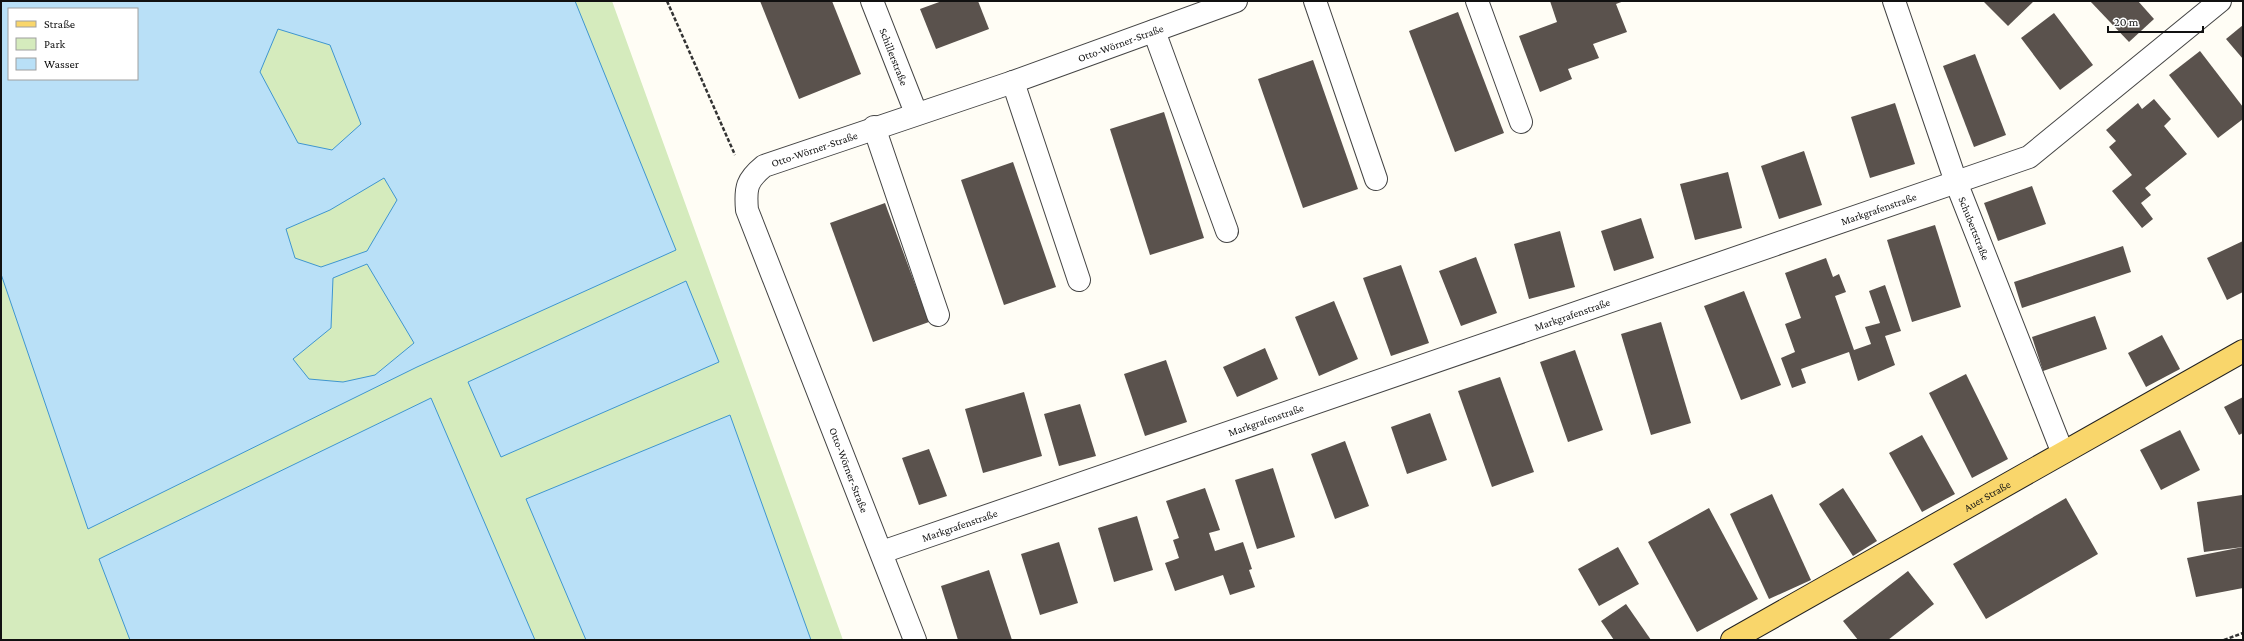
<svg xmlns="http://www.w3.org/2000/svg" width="2244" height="641" viewBox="0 0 2244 641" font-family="'Crimson Pro',serif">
	<rect width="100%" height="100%" fill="#fffdf5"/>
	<path fill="#d5ebbd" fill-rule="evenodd" d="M1,1H612L843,640H1ZM9,9H137V79H9Z"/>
	<g fill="#b9e0f7" stroke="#3f96cf" fill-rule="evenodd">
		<path d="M1,1H575L676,250L417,367L88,529L1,274ZM9,9H137V79H9ZM278,29L330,45L361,124L332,150L298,143L260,72ZM384,178L397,200L367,251L321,267L295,258L286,229L330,210ZM367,264L414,343L375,375L343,382L309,379L293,359L331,328L333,278Z"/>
		<polygon points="686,281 719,362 501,457 468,382"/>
		<polygon points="431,398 535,640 130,640 99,559"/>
		<polygon points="730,415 811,640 586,640 526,499"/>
	</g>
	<g fill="#5a524d">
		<polygon points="760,1 832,1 861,74 799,99"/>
		<polygon points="942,1 978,1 989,29 936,49 920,9"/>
		<polygon points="1550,1 1624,1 1616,4 1627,32 1593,44 1599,58 1568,69 1572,79 1540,92 1519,36 1557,22"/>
		<polygon points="1983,1 2034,1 2008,26"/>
		<polygon points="2090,1 2138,1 2154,19 2129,42"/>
		<polygon points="1458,12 1504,133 1455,152 1409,31"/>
		<polygon points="2054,13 2093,65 2060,90 2021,38"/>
		<polygon points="2243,25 2243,59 2226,39"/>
		<polygon points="2200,51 2243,107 2243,119 2218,138 2169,75"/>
		<polygon points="1975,54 2006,135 1974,147 1943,66"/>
		<polygon points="1313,60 1358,189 1303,208 1258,79"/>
		<polygon points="2154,99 2171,119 2164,126 2187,154 2145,188 2151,195 2141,203 2153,219 2142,228 2112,191 2132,175 2109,147 2116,141 2106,130 2138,103 2142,109"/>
		<polygon points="1895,103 1915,164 1870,178 1851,117"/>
		<polygon points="1164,112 1204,238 1150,255 1110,129"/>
		<polygon points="1804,151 1822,205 1779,219 1761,166"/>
		<polygon points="1013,162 1056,287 1004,305 961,180"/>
		<polygon points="1728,172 1742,228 1695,240 1680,184"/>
		<polygon points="2032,186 2046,224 1998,241 1984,203"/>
		<polygon points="885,203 929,322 873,342 830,223"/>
		<polygon points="1641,218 1654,258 1614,271 1601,231"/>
		<polygon points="1935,225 1961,307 1912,322 1887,240"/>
		<polygon points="1560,231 1575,287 1529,299 1514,244"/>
		<polygon points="2243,241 2243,292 2227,300 2207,258"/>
		<polygon points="2123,246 2131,272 2022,308 2014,282"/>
		<polygon points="1476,257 1497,313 1461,326 1439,271"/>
		<polygon points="1826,258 1833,277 1839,274 1846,292 1835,296 1854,350 1871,344 1865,327 1880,323 1869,291 1885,285 1901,331 1885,336 1895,365 1858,381 1849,352 1801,369 1806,383 1792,388 1781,358 1795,352 1785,324 1801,318 1785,273"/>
		<polygon points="1401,265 1429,343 1391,356 1363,278"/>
		<polygon points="1744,291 1781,385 1741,400 1704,306"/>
		<polygon points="1334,301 1358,359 1319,376 1295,317"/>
		<polygon points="2095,316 2107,349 2043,371 2032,337"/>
		<polygon points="1661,322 1691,423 1651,435 1621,334"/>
		<polygon points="2162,335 2180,369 2146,387 2128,353"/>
		<polygon points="1265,348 1278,379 1237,397 1223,367"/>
		<polygon points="1575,350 1603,430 1568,442 1540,362"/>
		<polygon points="1166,360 1187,422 1145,436 1124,374"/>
		<polygon points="1966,374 2008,459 1972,478 1929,393"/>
		<polygon points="1500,377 1534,472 1492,487 1458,391"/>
		<polygon points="1024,392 1042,456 983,473 965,409"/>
		<polygon points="2243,397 2243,433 2239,435 2224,407"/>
		<polygon points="1080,404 1096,456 1059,466 1044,414"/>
		<polygon points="1430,413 1447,460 1407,474 1391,427"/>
		<polygon points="2180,430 2200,470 2161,490 2140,450"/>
		<polygon points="1922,435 1955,494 1922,512 1889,453"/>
		<polygon points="1345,441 1369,506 1335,519 1311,454"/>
		<polygon points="929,449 947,496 919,505 902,458"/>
		<polygon points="1273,468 1295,537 1257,549 1235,480"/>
		<polygon points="1205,488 1220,530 1209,533 1215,551 1243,542 1252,569 1249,570 1255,587 1230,595 1223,575 1175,591 1165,563 1179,558 1173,540 1179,538 1166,501"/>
		<polygon points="1843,488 1877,541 1853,556 1819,504"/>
		<polygon points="1772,494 1811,580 1769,599 1730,514"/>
		<polygon points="2242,495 2243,547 2204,552 2197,502"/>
		<polygon points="2066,498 2098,554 1986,619 1953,564"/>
		<polygon points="1709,508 1758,599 1697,632 1648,542"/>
		<polygon points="1137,516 1153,570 1114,582 1098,528"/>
		<polygon points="1059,542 1078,603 1040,615 1021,554"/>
		<polygon points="1618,547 1639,584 1599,606 1578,569"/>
		<polygon points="2243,547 2243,588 2196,597 2187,558"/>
		<polygon points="989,570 1012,640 958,640 941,586"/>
		<polygon points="1908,571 1934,604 1888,640 1858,640 1843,621"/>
		<polygon points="1626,604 1651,640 1614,640 1601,621"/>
	</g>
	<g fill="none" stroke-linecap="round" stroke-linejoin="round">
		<defs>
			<g id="minor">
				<path id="s1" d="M872,1L916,113"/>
				<polyline points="1315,1 1376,179"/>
				<polyline points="1477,1 1521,122"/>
				<path id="s2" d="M1894,1L1956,182L2062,451"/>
				<polyline points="1154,31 1227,231"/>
				<polyline points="1013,82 1079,280"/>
				<polyline points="874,127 938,315"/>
				<path id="s3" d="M882,552L2029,157L2220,1"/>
				<path id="s4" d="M915,640L747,210C745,187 747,180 764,166L1013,82L1236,1"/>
			</g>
			<g id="major">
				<path id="s5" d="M1732,640L2243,351"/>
			</g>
		</defs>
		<use href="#minor" stroke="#444" stroke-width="24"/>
		<use href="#major" stroke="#222" stroke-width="24"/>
		<g stroke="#333" stroke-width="2.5" stroke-dasharray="4 2" stroke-linecap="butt">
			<polyline points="667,1 735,155"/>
			<polyline points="2224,640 2243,633"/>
		</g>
		<use href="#minor" stroke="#fff" stroke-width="22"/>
		<use href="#major" stroke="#f9d66b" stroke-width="22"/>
	</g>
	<g text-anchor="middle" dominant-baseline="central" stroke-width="4" stroke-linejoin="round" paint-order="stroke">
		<g font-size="11" fill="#111" stroke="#fff">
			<text stroke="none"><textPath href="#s4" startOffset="889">Otto-Wörner-Straße</textPath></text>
			<text stroke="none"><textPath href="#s1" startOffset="60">Schillerstraße</textPath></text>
			<text stroke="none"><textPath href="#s4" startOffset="565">Otto-Wörner-Straße</textPath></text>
			<text stroke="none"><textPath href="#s3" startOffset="1054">Markgrafenstraße</textPath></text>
			<text stroke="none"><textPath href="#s2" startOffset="241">Schubertstraße</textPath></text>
			<text stroke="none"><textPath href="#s3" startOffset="730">Markgrafenstraße</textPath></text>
			<text stroke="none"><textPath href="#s3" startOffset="406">Markgrafenstraße</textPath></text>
			<text transform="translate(849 470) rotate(69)">Otto-Wörner-Straße</text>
			<text stroke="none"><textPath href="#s5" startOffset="293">Auer Straße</textPath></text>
			<text stroke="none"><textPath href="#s3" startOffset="82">Markgrafenstraße</textPath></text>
		</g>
	</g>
	<rect width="2244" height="641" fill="none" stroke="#111111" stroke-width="4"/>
	<rect x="8" y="8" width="130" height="72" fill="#ffffff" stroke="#a0a0a0"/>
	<rect x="16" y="21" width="20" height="6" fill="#f9d66b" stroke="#a0a0a0"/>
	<text x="44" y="28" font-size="12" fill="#111111">Straße</text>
	<rect x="16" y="38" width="20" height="12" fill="#d5ebbd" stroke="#a0a0a0"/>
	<text x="44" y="48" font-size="12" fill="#111111">Park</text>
	<rect x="16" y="58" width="20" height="12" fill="#b9e0f7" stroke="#a0a0a0"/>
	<text x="44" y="68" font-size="12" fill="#111111">Wasser</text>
	<path d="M2108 26v6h95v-6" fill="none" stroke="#111111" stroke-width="2"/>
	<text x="2114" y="26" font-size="12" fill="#111111" stroke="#ffffff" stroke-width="3" paint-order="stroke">20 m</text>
</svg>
